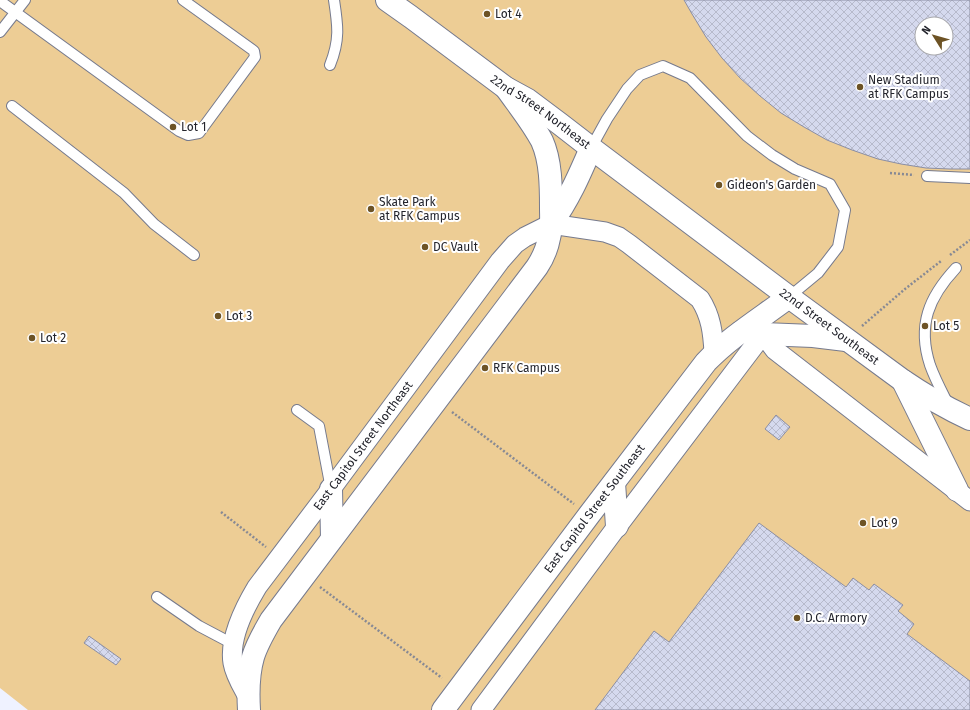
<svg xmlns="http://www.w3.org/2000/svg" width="970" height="710" viewBox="0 0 970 710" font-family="'Fira Sans',sans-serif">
	<defs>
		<pattern id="building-cross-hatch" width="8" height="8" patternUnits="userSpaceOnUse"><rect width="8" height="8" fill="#d5d9ee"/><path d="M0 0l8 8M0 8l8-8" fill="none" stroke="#b7bacc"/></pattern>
	</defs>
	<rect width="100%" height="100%" fill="#eff2ff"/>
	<path fill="#edcd95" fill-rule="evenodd" d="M0,0H970V710H28L0,688ZM922,24H946V48H922Z"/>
	<g fill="url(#building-cross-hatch)" stroke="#8b8ea3" fill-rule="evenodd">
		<path d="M684,0H970V169H950L926,168L901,164L878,159L852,150L827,140L804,127L781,113L760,96L740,78L722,58L706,37L692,14ZM922,24H946V48H922Z"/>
		<polygon points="776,415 790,427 779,440 765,429"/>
		<polygon points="759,523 846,587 853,578 869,590 874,584 903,605 898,611 914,624 907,634 970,681 970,710 595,710 654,631 669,642"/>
		<polygon points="89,636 121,659 116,665 84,643"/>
	</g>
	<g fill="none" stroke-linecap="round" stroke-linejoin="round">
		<defs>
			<g id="lane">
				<polyline points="0,1 179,131 188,135 199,133 255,57 254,51 183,0"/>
				<polyline points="0,32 25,0"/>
				<path d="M330,65C340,40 338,26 334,0"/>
				<polyline points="12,106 124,193 154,224 194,255"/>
				<polyline points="591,148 607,119 627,89 640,75 663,66 690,78 747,136 772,155 795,169 830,184 845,210 838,247 818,273 789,297"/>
				<polyline points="927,176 970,178"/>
				<path d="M948,404C942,392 935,379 930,365C917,325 929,297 956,268"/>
				<polyline points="297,410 319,426 331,489"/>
				<polyline points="157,597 199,626 233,644"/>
			</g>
			<g id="street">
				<path id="s1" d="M248,697C242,686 235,675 233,663C229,639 245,607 257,587L331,489L500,261L515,244L525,237L551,224L605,232L619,237L629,244L700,299C711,316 713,333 714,353"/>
				<polyline points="481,710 613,532 763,334 775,350 970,501"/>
			</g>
			<g id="secondary">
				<path d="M551,224C569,199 579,176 591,148"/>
				<polyline points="741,332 763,334 813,336 846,340"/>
				<polyline points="614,483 617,526"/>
				<polyline points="331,489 332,538"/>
				<path d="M249,710C248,693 248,674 253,657C257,644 264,632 271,620L537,267C543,258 547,249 549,238C552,228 551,218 551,208C551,187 551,161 542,141C532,122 518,105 506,88"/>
				<path id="s2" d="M443,710L589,515L706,362C730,337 761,318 789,297"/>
			</g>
			<g id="primary">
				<path id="s3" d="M387,0L411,17L506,88L528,100L560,124L591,148L789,297L902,380C924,395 946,408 970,419"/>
				<polyline points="903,381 957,490"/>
			</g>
		</defs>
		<use href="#lane" stroke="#767a8d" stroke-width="12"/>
		<use href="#street" stroke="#767a8d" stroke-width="21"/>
		<use href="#secondary" stroke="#767a8d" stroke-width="24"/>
		<use href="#primary" stroke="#767a8d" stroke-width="24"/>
		<g stroke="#878994" stroke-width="2.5" stroke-dasharray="2 2" stroke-linecap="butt">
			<polyline points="890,173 914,175"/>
			<polyline points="950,255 970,240"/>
			<polyline points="862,326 905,289 941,261"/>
			<polyline points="452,412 574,504"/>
			<polyline points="221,512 266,547"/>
			<polyline points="320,587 442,678"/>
		</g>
		<use href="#lane" stroke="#fff" stroke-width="10"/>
		<use href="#street" stroke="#fff" stroke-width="19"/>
		<use href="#secondary" stroke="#fff" stroke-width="22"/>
		<use href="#primary" stroke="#fff" stroke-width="22"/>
	</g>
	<g fill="#6d5325" stroke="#fff" stroke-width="1.5">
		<circle cx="487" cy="14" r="4"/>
		<circle cx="860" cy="87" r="4"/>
		<circle cx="173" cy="127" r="4"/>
		<circle cx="719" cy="185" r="4"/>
		<circle cx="371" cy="209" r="4"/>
		<circle cx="425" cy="247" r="4"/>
		<circle cx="218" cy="316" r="4"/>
		<circle cx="925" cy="326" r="4"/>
		<circle cx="32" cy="338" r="4"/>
		<circle cx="485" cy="368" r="4"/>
		<circle cx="863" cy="523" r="4"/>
		<circle cx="797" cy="618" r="4"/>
	</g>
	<g text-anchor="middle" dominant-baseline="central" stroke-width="4" stroke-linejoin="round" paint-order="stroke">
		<g font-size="12" fill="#23242c" stroke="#fff" text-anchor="start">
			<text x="495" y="14">Lot 4</text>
			<text x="868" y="80">New Stadium<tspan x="868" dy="14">at RFK Campus</tspan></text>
			<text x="181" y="127">Lot 1</text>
			<text x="727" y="185">Gideon's Garden</text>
			<text x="379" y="202">Skate Park<tspan x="379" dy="14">at RFK Campus</tspan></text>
			<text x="433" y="247">DC Vault</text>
			<text x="226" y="316">Lot 3</text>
			<text x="933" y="326">Lot 5</text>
			<text x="40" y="338">Lot 2</text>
			<text x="493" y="368">RFK Campus</text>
			<text x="871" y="523">Lot 9</text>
			<text x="805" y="618">D.C. Armory</text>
		</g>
		<g font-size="12" fill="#23242c" stroke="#fff">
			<text stroke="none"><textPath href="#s3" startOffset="190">22nd Street Northeast</textPath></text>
			<text stroke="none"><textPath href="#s3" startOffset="550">22nd Street Southeast</textPath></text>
			<text stroke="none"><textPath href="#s1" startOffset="295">East Capitol Street Northeast</textPath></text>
			<text stroke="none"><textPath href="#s2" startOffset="252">East Capitol Street Southeast</textPath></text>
		</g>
	</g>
	<g transform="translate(934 36) rotate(307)"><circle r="19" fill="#ffffff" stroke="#a7a7ab"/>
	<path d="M0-3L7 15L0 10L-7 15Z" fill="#6d5325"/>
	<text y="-6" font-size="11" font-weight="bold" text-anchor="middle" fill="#23242c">N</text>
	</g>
</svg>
